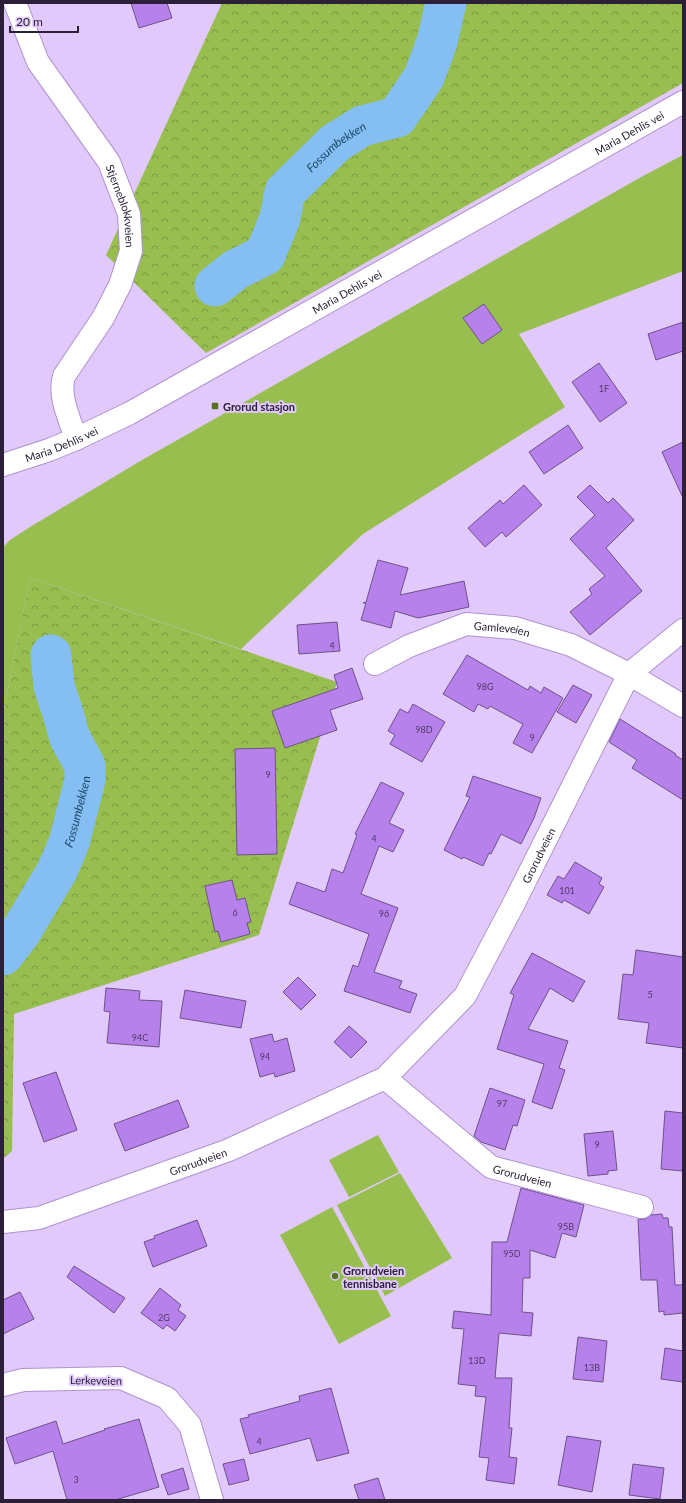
<svg xmlns="http://www.w3.org/2000/svg" width="686" height="1503" viewBox="0 0 686 1503" font-family="Lato,sans-serif">
	<defs>
		<pattern id="forest-crowns" width="20" height="18" patternUnits="userSpaceOnUse"><rect width="20" height="18" fill="#97be4f"/><path d="M2 6a3 3 0 1 1 6 0M12 15a3 3 0 1 1 6 0" fill="none" stroke="#7b9a43"/></pattern>
	</defs>
	<rect width="100%" height="100%" fill="#e1c9fc"/>
	<g fill="#97be4f">
		<polygon points="683,155 683,271 519,334 565,407 363,534 241,649 30,578 3,714 3,547 10,540 30,527 142,460 643,176"/>
		<polygon points="378,1135 399,1172 349,1197 329,1160"/>
		<polygon points="400,1173 452,1258 385,1296 337,1205"/>
		<polygon points="332,1207 391,1316 339,1344 280,1235"/>
	</g>
	<g fill="url(#forest-crowns)">
		<polygon points="222,3 683,3 683,83 206,353 106,255"/>
		<polygon points="30,578 337,682 259,935 14,1014 12,1151 3,1159 3,714"/>
	</g>
	<g fill="none" stroke-linecap="round" stroke-linejoin="round">
		<g stroke="#84bef2" stroke-width="41">
			<path id="s1" d="M215,286L235,270L265,255L280,218L285,192L335,143L362,126L397,117L424,77L437,42L446,3"/>
			<path id="s2" d="M3,955L20,933L57,871L69,843L85,780V766L70,738L62,710L54,686L51,655"/>
		</g>
	</g>
	<g fill="#b781ec" stroke="#6e518a">
		<polygon points="131,3 167,3 172,18 139,28"/>
		<polygon points="484,304 502,330 482,344 463,318"/>
		<polygon points="683,322 683,351 656,360 648,334"/>
		<polygon points="599,363 627,403 600,422 572,382"/>
		<polygon points="568,425 583,448 544,474 529,452"/>
		<polygon points="683,442 683,498 662,452"/>
		<polygon points="524,485 542,505 506,537 502,532 485,547 468,528 500,500 503,504"/>
		<polygon points="590,485 608,503 613,498 634,520 606,548 642,591 590,635 570,612 592,594 589,589 605,576 570,539 595,515 577,497"/>
		<polygon points="378,560 408,568 400,595 464,581 469,607 418,618 395,611 391,628 361,620 366,603 363,603 366,602"/>
		<polygon points="337,622 340,651 299,654 297,625"/>
		<polygon points="467,655 528,690 530,686 541,693 544,687 563,698 532,753 513,743 523,724 490,706 488,709 478,704 474,712 443,694"/>
		<polygon points="352,668 363,699 330,710 337,730 285,748 272,711 338,688 334,675"/>
		<polygon points="573,685 592,695 576,723 557,712"/>
		<polygon points="413,704 445,722 422,762 390,744 395,735 388,731 400,709 408,713"/>
		<polygon points="620,719 676,754 675,755 683,760 683,800 632,768 637,760 609,742"/>
		<polygon points="275,748 277,854 237,855 235,749"/>
		<polygon points="473,776 541,798 534,818 521,844 501,834 491,854 489,853 483,866 463,857 462,859 444,850 470,797 466,796"/>
		<polygon points="381,782 404,793 389,823 404,830 393,852 379,846 361,894 398,908 374,972 402,981 399,988 417,994 410,1013 344,991 353,965 358,967 369,934 289,904 297,882 325,892 332,869 343,873 357,835 355,834"/>
		<polygon points="575,862 602,878 599,884 604,887 589,914 564,900 562,903 547,895 558,876 564,879"/>
		<polygon points="232,880 237,900 245,898 251,922 247,923 250,934 221,942 218,931 215,932 205,886"/>
		<polygon points="636,950 683,957 683,1048 646,1043 649,1023 618,1019 623,974 633,975"/>
		<polygon points="532,953 585,981 573,1002 550,988 528,1029 568,1041 559,1068 565,1070 552,1109 532,1102 544,1064 497,1049 514,995 510,993"/>
		<polygon points="298,977 316,995 301,1010 283,992"/>
		<polygon points="106,988 140,991 139,1000 162,1001 159,1047 107,1043 110,1012 104,1011"/>
		<polygon points="185,990 246,1001 241,1028 180,1018"/>
		<polygon points="349,1026 367,1042 351,1058 334,1042"/>
		<polygon points="272,1034 274,1042 287,1038 295,1071 275,1077 274,1073 260,1077 250,1039"/>
		<polygon points="56,1072 77,1130 44,1142 23,1083"/>
		<polygon points="490,1088 525,1100 517,1126 513,1125 505,1150 481,1142 474,1136"/>
		<polygon points="178,1100 189,1127 125,1151 114,1124"/>
		<polygon points="665,1111 683,1113 683,1171 661,1169"/>
		<polygon points="613,1131 617,1170 608,1171 608,1174 588,1176 584,1134"/>
		<polygon points="521,1188 584,1205 576,1237 562,1233 555,1258 530,1250 530,1278 523,1278 522,1312 533,1313 531,1336 499,1333 495,1378 512,1378 509,1428 512,1428 509,1457 517,1458 514,1484 486,1480 489,1458 479,1457 486,1397 475,1396 476,1386 458,1384 464,1329 452,1328 454,1311 491,1315 492,1242 507,1242"/>
		<polygon points="662,1214 663,1218 668,1218 669,1227 672,1227 675,1285 683,1285 683,1313 664,1315 664,1311 659,1312 657,1280 641,1280 638,1219 645,1219 651,1215"/>
		<polygon points="197,1220 207,1246 153,1267 144,1242 155,1238 154,1236"/>
		<polygon points="74,1266 125,1298 114,1313 67,1277"/>
		<polygon points="160,1288 181,1305 178,1310 186,1316 175,1331 167,1325 163,1329 141,1313"/>
		<polygon points="20,1292 34,1319 3,1334 3,1300"/>
		<polygon points="578,1337 607,1341 603,1382 573,1379"/>
		<polygon points="665,1348 683,1351 683,1382 661,1379"/>
		<polygon points="331,1388 349,1453 317,1461 310,1438 250,1454 240,1419 249,1417 248,1415 300,1401 299,1396"/>
		<polygon points="139,1419 159,1487 115,1500 67,1500 53,1451 15,1464 6,1438 56,1421 63,1444 105,1430 104,1429"/>
		<polygon points="567,1436 601,1441 592,1492 558,1485"/>
		<polygon points="244,1459 249,1480 229,1485 223,1464"/>
		<polygon points="633,1464 664,1468 660,1499 629,1495"/>
		<polygon points="183,1468 189,1489 168,1495 161,1475"/>
		<polygon points="378,1478 385,1500 359,1500 354,1485"/>
	</g>
	<g fill="none" stroke-linecap="round" stroke-linejoin="round">
		<defs>
			<g id="minor">
				<path id="s3" d="M15,3L38,62L109,162L129,214L131,251L120,285L103,318L64,376C58,397 70,419 76,439"/>
				<path id="s4" d="M3,465L49,450L76,439L130,413L683,102"/>
				<path id="s5" d="M375,664L409,646L466,624L515,628L571,645L629,674L683,706"/>
				<path id="s6" d="M385,1078L491,1167L642,1207"/>
				<path id="s7" d="M3,1222L39,1218L229,1150L385,1078L465,996L511,909L629,674L683,630"/>
				<polyline points="3,1385 23,1380 121,1378 167,1398 190,1425 212,1500"/>
			</g>
		</defs>
		<use href="#minor" stroke="#af92cf" stroke-width="24"/>
		<use href="#minor" stroke="#fff" stroke-width="22"/>
	</g>
	<g fill="#567023" stroke="#e1c9fc" stroke-width="1.5">
		<rect x="211" y="402" width="8" height="8" rx="2"/>
		<circle cx="335" cy="1276" r="4"/>
	</g>
	<g text-anchor="middle" dominant-baseline="central" stroke-width="4" stroke-linejoin="round" paint-order="stroke">
		<g font-size="9" fill="#4f3865">
			<text x="604" y="388">1F</text>
			<text x="332" y="645">4</text>
			<text x="485" y="686">98G</text>
			<text x="424" y="729">98D</text>
			<text x="532" y="737">9</text>
			<text x="268" y="774">9</text>
			<text x="374" y="838">4</text>
			<text x="567" y="890">101</text>
			<text x="235" y="912">6</text>
			<text x="384" y="913">96</text>
			<text x="650" y="994">5</text>
			<text x="140" y="1037">94C</text>
			<text x="265" y="1056">94</text>
			<text x="502" y="1103">97</text>
			<text x="597" y="1144">9</text>
			<text x="566" y="1226">95B</text>
			<text x="512" y="1253">95D</text>
			<text x="164" y="1317">2G</text>
			<text x="477" y="1360">13D</text>
			<text x="592" y="1367">13B</text>
			<text x="259" y="1441">4</text>
			<text x="76" y="1479">3</text>
		</g>
		<g font-size="11" fill="#2c2038" stroke="#e1c9fc">
			<text stroke="none"><textPath href="#s4" startOffset="710">Maria Dehlis vei</textPath></text>
			<text stroke="none"><textPath href="#s3" startOffset="232">Stjerneblokkveien</textPath></text>
			<text stroke="none"><textPath href="#s4" startOffset="386">Maria Dehlis vei</textPath></text>
			<text stroke="none"><textPath href="#s4" startOffset="62">Maria Dehlis vei</textPath></text>
			<text stroke="none"><textPath href="#s5" startOffset="136">Gamleveien</textPath></text>
			<text stroke="none"><textPath href="#s7" startOffset="683">Grorudveien</textPath></text>
			<text stroke="none"><textPath href="#s7" startOffset="205">Grorudveien</textPath></text>
			<text stroke="none"><textPath href="#s6" startOffset="171">Grorudveien</textPath></text>
			<text transform="translate(96 1380) rotate(1)">Lerkeveien</text>
		</g>
		<g font-size="11" font-weight="bold" fill="#2c2038" stroke="#e1c9fc" text-anchor="start">
			<text x="223" y="406">Grorud stasjon</text>
			<text x="343" y="1270">Grorudveien<tspan x="343" dy="13">tennisbane</tspan></text>
		</g>
		<g font-size="12" font-style="italic" fill="#1e486b" stroke="#e1c9fc">
			<text stroke="none"><textPath href="#s1" startOffset="194">Fossumbekken</textPath></text>
			<text stroke="none"><textPath href="#s2" startOffset="163">Fossumbekken</textPath></text>
		</g>
	</g>
	<rect width="686" height="1503" fill="none" stroke="#2c2038" stroke-width="8"/>
	<path d="M10 26v6h68v-6" fill="none" stroke="#2c2038" stroke-width="2"/>
	<text x="16" y="26" font-size="12" fill="#2c2038" stroke="#e1c9fc" stroke-width="3" paint-order="stroke">20 m</text>
</svg>
